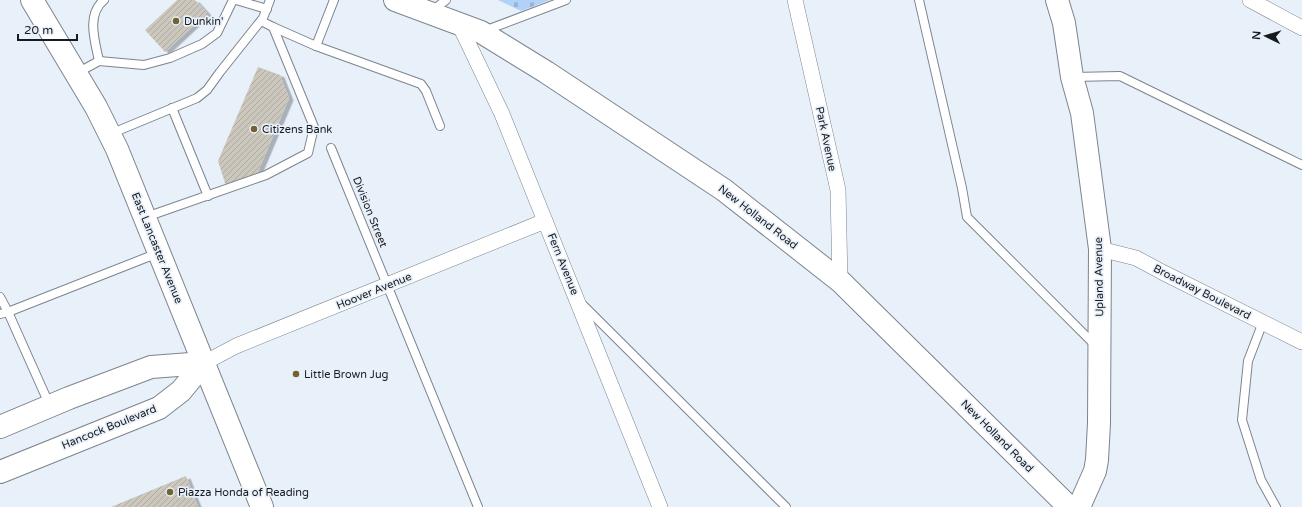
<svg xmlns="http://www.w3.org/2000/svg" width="1302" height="507" viewBox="0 0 1302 507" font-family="'Varela Round',sans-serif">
	<defs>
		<pattern id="cemetery-stones" width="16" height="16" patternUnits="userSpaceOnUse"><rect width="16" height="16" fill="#b1d1f8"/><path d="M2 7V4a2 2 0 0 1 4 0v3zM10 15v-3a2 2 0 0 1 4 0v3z" fill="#98b3d4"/></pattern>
		<pattern id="building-hatch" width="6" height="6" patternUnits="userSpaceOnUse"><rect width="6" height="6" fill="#cbc7bc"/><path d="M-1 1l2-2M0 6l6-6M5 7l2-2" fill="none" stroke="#aeaaa1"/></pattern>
		<filter id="shadow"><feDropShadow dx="4.5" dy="2.5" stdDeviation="0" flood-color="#0004"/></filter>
	</defs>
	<rect width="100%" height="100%" fill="#e8f0fa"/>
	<polygon fill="url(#cemetery-stones)" points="498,0 550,0 521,11"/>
	<g fill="url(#building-hatch)" filter="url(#shadow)">
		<polygon points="177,0 195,0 207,13 165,52 145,30"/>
		<polygon points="258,67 280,75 289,98 257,174 226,186 218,161"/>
		<polygon points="186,476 198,507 111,507"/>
	</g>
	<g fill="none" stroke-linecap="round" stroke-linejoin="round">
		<defs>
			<g id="lane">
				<polyline points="236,0 267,9"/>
				<polyline points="334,0 316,46 421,84 426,91 440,126"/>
				<polyline points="919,0 962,188 967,217 1096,346"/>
				<polyline points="432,11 446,0"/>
				<polyline points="273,27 316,46"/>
				<polyline points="484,31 566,0"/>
				<path d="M99,61C95,41 86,15 104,0"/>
				<polyline points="77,73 99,61 144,65 170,58 202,44 217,33 233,0"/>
				<polyline points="1073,77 1120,76 1302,165"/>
				<polyline points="172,108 208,196"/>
				<polyline points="110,134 197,98 207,90 220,72 263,18 270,0"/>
				<polyline points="331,148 478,507"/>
				<polyline points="146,217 266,175 308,153 314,127 273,27 261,21"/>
				<polyline points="0,297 8,312 0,314"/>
				<polyline points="583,305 786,507"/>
				<polyline points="1263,322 1248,361 1242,420 1261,480 1276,507"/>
				<polyline points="50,406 8,312 158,253"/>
			</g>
			<g id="street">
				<polyline points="795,0 838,190 840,281"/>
				<polyline points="1250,0 1302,28"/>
				<polyline points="459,24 502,114 660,507"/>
				<polyline points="1100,249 1136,258 1162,272 1302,342"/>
				<polyline points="204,363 236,346 545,221"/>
			</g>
			<g id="secondary">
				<polyline points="395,0 481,32 546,72 724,190 840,281 1069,507"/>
				<polyline points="1057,0 1064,23 1072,77 1082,113 1100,249 1099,423 1097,460 1095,471 1079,507"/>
				<polyline points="0,427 69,398 151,367 204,363"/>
				<polyline points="0,472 159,408 181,391 204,363"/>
			</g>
			<polyline id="primary" points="32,0 96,107 117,149 262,507"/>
		</defs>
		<use href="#lane" stroke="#7d848d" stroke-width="10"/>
		<use href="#street" stroke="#7d848d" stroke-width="16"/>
		<use href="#secondary" stroke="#7d848d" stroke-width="24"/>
		<use href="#primary" stroke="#7d848d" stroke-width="24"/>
		<use href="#lane" stroke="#fff" stroke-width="8"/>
		<use href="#street" stroke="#fff" stroke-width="15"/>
		<use href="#secondary" stroke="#fff" stroke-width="22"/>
		<use href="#primary" stroke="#fff" stroke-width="22"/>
	</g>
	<g fill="#736230" stroke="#e8f0fa" stroke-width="1.5">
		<circle cx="176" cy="21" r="4"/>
		<circle cx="254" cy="129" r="4"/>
		<circle cx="296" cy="374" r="4"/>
		<circle cx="170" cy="492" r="4"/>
	</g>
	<g text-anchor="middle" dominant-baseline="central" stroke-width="3.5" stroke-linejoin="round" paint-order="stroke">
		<g font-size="11" fill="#171a1e" stroke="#e8f0fa" text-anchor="start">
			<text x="184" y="21">Dunkin'</text>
			<text x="262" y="129">Citizens Bank</text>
			<text x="304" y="374">Little Brown Jug</text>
			<text x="178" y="492">Piazza Honda of Reading</text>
		</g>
		<g font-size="11" fill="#171a1e" stroke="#e8f0fa">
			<text transform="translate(826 139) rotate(78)">Park Avenue</text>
			<text transform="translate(370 212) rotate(68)">Division Street</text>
			<text transform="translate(758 217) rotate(38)">New Holland Road</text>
			<text transform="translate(157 248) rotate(68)">East Lancaster Avenue</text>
			<text transform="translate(563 264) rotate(68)">Fern Avenue</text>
			<text transform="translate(1099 277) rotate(-91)">Upland Avenue</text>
			<text transform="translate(374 291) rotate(-22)">Hoover Avenue</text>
			<text transform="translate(1202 292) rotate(27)">Broadway Boulevard</text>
			<text transform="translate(109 427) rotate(-22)">Hancock Boulevard</text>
			<text transform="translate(997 436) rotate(45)">New Holland Road</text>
		</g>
	</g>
	<g transform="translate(1266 36) rotate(275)" stroke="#e8f0fa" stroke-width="3" paint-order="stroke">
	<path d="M0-3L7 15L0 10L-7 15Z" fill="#171a1e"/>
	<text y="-6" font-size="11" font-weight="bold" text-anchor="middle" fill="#171a1e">N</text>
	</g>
	<path d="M18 34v6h59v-6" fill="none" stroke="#171a1e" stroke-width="2"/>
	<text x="24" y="34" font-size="12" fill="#171a1e" stroke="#e8f0fa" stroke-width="3" paint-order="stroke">20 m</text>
</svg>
